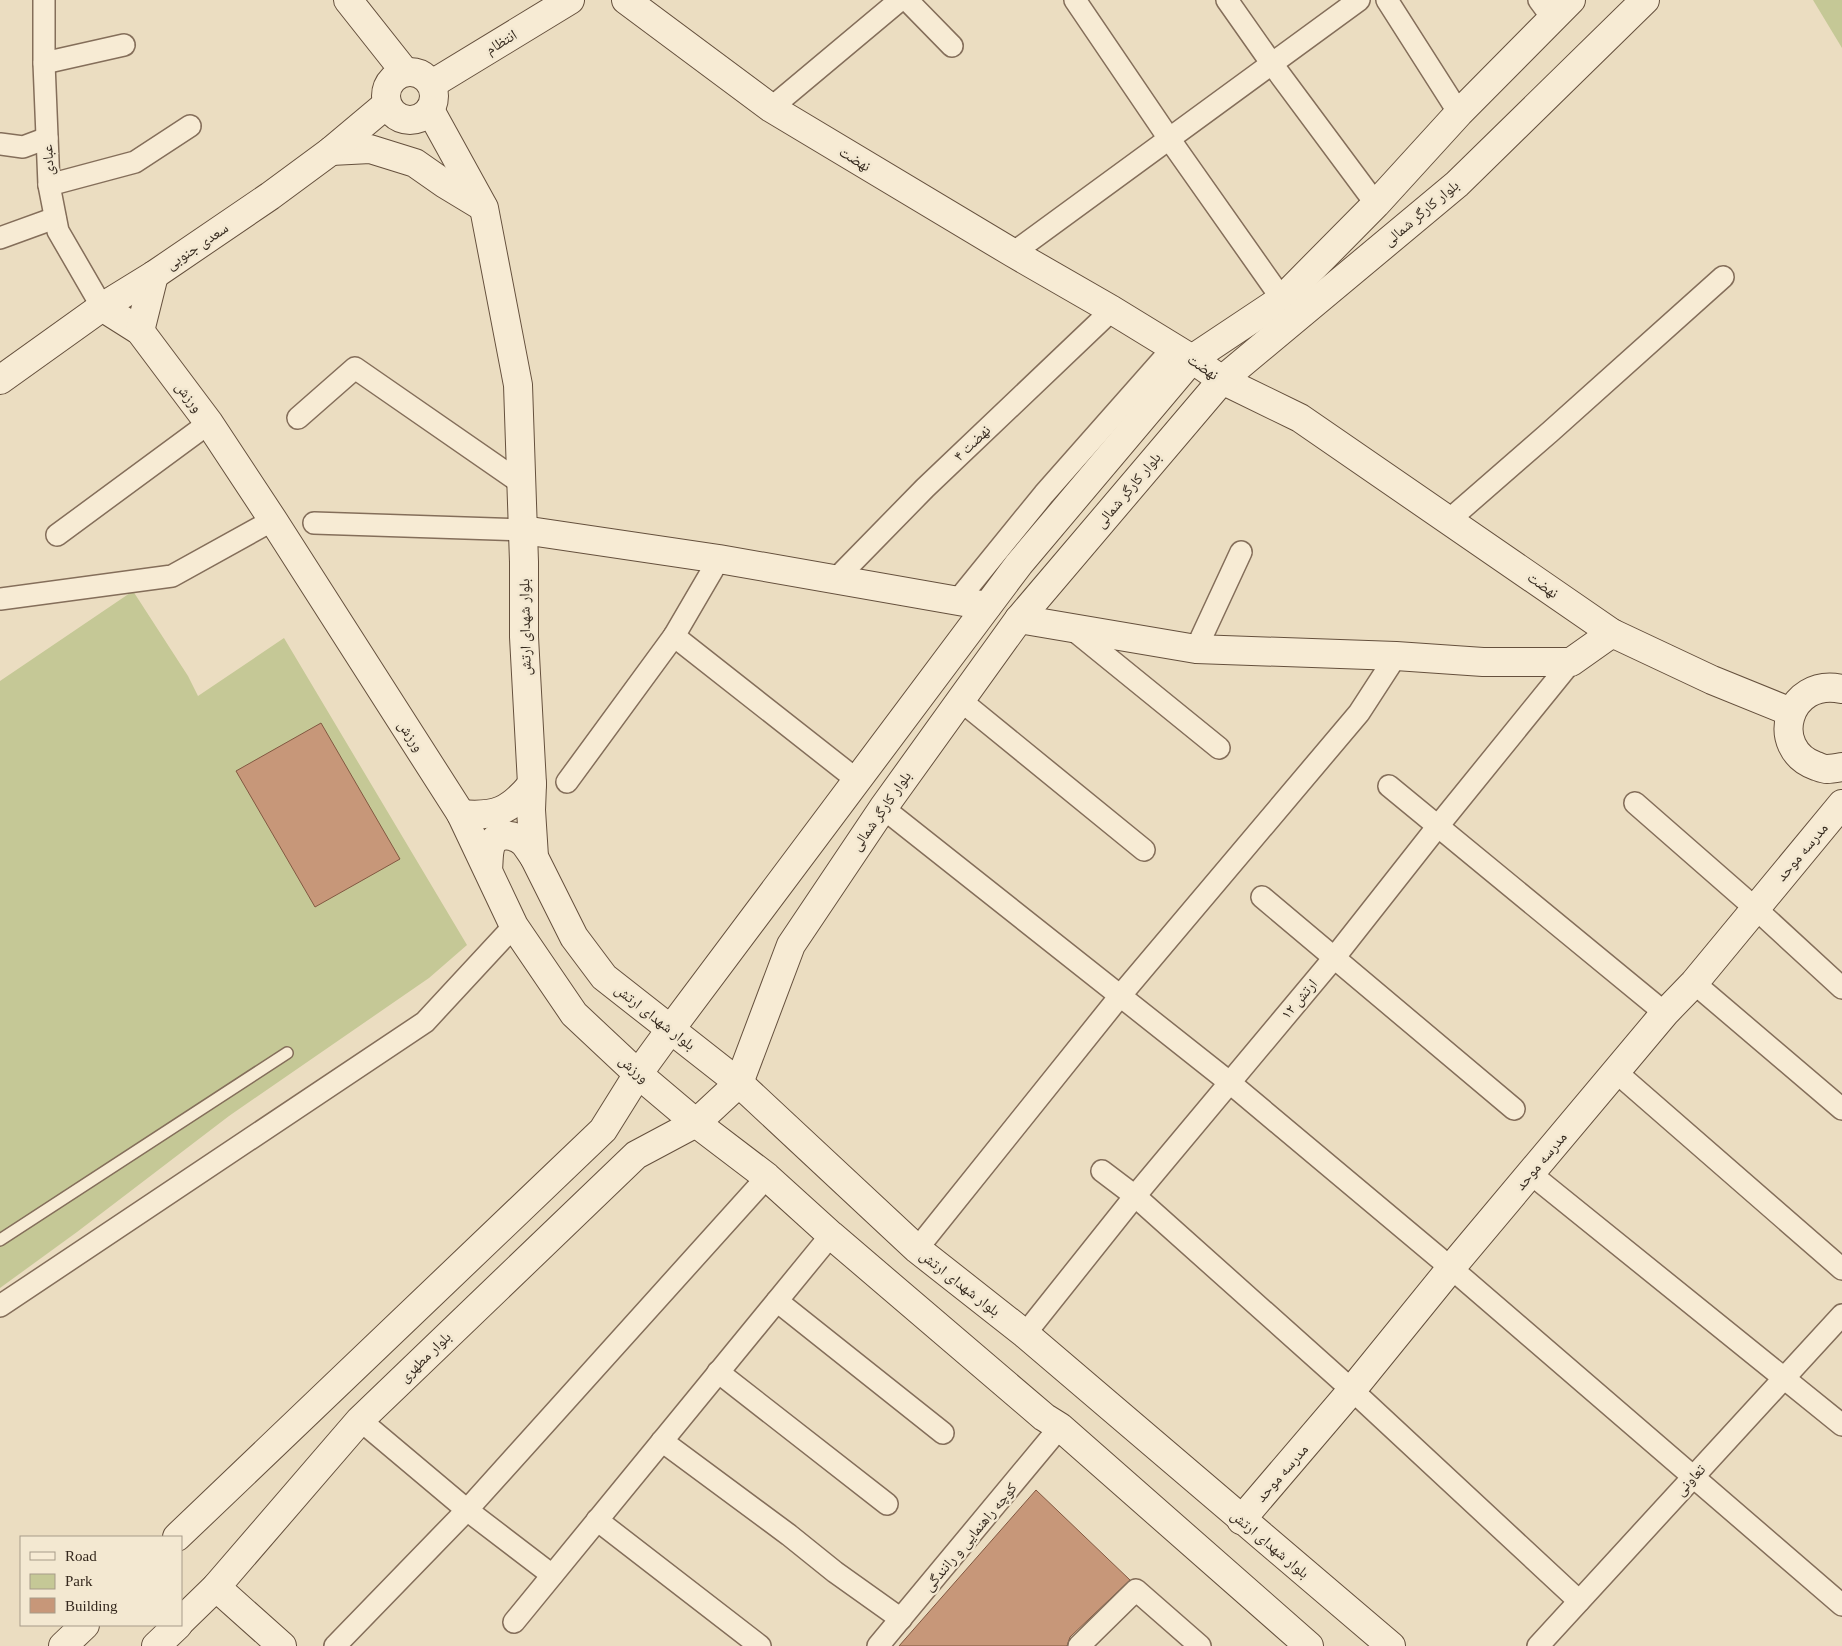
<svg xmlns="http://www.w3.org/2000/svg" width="1842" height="1646" viewBox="0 0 1842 1646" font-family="'Times New Roman','Noto Naskh Arabic',serif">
	<rect width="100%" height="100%" fill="#ebddc1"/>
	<g fill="#c5c896">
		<polygon points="1813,0 1842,0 1842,48"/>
		<polygon points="133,591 188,676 198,696 284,638 467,945 429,978 229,1116 77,1232 0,1288 0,681"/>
	</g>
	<g fill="#c79779" stroke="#815841">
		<polygon points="321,723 400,859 315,907 236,771"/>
		<polygon points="1036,1490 1130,1580 1070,1637 1067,1646 899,1646"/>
	</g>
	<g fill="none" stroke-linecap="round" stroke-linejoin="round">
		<defs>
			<polyline id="lane" points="0,1240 287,1053"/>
			<g id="street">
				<polyline points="44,0 44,63 49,185 58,231 102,307"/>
				<polyline points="907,0 952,46"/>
				<polyline points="1075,0 1170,140 1282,299"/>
				<polyline points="1227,0 1272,64 1376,204"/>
				<polyline points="1387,0 1459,113"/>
				<polyline points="1539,0 1553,19"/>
				<polyline points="44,63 124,45"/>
				<polyline points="771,108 900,0"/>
				<polyline points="0,144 23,147 47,138"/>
				<polyline points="49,185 135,162 190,126"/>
				<polyline points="0,238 55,218"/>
				<polyline points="1013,253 1359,0"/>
				<polyline points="298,418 355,368 521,483"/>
				<polyline points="1449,520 1550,432 1723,277"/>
				<polyline points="314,523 523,530"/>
				<polyline points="57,535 209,423"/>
				<polyline points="835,580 925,488 1112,310"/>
				<polyline points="0,599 172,576 273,520"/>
				<polyline points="957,601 1044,494 1173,348"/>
				<polyline points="1070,627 1219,748"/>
				<polyline points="674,636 857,780"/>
				<polyline points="1196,649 1241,552"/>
				<polyline points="960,700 1144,850"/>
				<polyline points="567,782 674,636 719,559"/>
				<polyline points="1389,786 1665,1013"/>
				<polyline points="1635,803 1755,908 1842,988"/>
				<polyline points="883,808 1229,1082 1451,1268 1842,1605"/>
				<polyline points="1262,897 1514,1109"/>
				<polyline points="1694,983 1842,1109"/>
				<polyline points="1616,1072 1842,1269"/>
				<polyline points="1102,1171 1135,1196 1352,1390 1579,1601"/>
				<polyline points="1531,1174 1842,1425"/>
				<polyline points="917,1249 1120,996 1359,713 1396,656"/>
				<polyline points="777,1301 943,1433"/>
				<polyline points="0,1306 425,1022 514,926"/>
				<polyline points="1025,1334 1135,1196 1334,958 1438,826 1571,662"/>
				<polyline points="718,1372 887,1504"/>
				<polyline points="360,1420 467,1510 552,1575"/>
				<polyline points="662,1441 789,1535 835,1572 901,1619"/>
				<polyline points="597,1520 760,1646"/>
				<polyline points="514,1622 831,1235"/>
				<polyline points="335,1646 467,1510 767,1177"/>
				<polyline points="878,1646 1060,1427"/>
				<polyline points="1079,1646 1136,1590 1200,1646"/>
				<polyline points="1538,1646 1842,1315"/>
			</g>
			<g id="secondary">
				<polyline points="348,0 405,72"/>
				<polyline points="626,0 771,108 1013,253 1112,310 1192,359 1222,380 1300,418 1612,633 1712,680 1791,712"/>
				<circle cx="410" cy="96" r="24"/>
				<polyline points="432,84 570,0"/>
				<polyline points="430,110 484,208 518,385 524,562 524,637 532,784 531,810 534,857 574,937 604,977 739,1083 917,1249 1025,1334 1391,1646"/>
				<polyline points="331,151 370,149 415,163 445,184 483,207"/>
				<polyline points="102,307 140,331 209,423 273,520 461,814 514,926 574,1014 638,1074 696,1123 767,1177 831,1235 1044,1417 1060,1427 1309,1646"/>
				<polyline points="140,331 154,275"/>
				<polyline points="0,380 102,307 154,275 270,196 331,151 387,104"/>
				<polyline points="523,530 719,559 987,606"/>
				<polyline points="1019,619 1196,649 1396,656 1483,662 1571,662 1612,633"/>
				<path d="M1842,689C1787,677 1768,749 1816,766C1819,767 1823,769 1827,769C1832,769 1837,768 1842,767"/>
				<path d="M461,814C496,817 510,811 532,784"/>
				<path d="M488,869C489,862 488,853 491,845C497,831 516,834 525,844C528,848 531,853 534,857"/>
				<polyline points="1241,1520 1352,1390 1451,1268 1665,1013 1694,983 1842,804"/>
				<polyline points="177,1537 603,1130 638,1074 670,1030 1019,564 1192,359 1282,299 1376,204 1459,113 1571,0"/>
				<polyline points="216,1587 282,1646"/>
				<polyline points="181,1621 216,1587 360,1420 636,1155 696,1123 739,1083 791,945 883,808 1019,619 1222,380 1457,184 1645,0"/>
				<polyline points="63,1646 85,1625"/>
				<polyline points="156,1646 178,1625"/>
			</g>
		</defs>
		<use href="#lane" stroke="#846e5a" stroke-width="14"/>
		<use href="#street" stroke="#846e5a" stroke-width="24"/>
		<use href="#secondary" stroke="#65503d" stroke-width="30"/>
		<use href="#lane" stroke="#f7ebd4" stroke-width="11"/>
		<use href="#street" stroke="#f7ebd4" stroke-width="21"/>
		<use href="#secondary" stroke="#f7ebd4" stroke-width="28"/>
	</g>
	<g text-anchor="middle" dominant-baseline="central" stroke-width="5" stroke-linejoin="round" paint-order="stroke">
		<g font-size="15" fill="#34281d" stroke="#f3e8d1">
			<text transform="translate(501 42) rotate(-31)">انتظام</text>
			<text transform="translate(855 159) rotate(31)">نهضت</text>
			<text transform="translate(48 160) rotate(-93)">عبادی</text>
			<text transform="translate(1421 213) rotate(-40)">بلوار کارگر شمالی</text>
			<text transform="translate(197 246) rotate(-34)">سعدی جنوبی</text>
			<text transform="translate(1203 367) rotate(34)">نهضت</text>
			<text transform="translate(189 397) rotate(53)">ورزش</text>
			<text transform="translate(972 443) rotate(-44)">نهضت ۴</text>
			<text transform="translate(1128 490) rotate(-50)">بلوار کارگر شمالی</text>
			<text transform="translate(1543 585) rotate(35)">نهضت</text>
			<text transform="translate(525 627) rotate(-91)">بلوار شهدای ارتش</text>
			<text transform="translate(411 736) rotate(57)">ورزش</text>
			<text transform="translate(881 811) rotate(-55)">بلوار کارگر شمالی</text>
			<text transform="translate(1802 852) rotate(-50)">مدرسه موحد</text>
			<text transform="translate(1299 999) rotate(-50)">ارتش ۱۲</text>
			<text transform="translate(655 1017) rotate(38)">بلوار شهدای ارتش</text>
			<text transform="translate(634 1069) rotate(42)">ورزش</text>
			<text transform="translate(1541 1161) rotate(-50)">مدرسه موحد</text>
			<text transform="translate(960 1283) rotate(38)">بلوار شهدای ارتش</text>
			<text transform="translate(425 1357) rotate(-44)">بلوار مطهری</text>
			<text transform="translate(1282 1473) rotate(-49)">مدرسه موحد</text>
			<text transform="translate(1690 1480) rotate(-47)">تعاونی</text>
			<text transform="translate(970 1537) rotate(-50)">کوچه راهنمایی و رانندگی</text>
			<text transform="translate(1270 1544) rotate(40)">بلوار شهدای ارتش</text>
		</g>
	</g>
	<rect x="20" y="1536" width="162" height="90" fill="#f3e8d1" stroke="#a79b89"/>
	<rect x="30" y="1552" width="25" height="8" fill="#f7ebd4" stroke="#a79b89"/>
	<text x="65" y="1561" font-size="15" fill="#34281d">Road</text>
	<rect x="30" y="1574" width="25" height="15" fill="#c5c896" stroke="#a79b89"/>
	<text x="65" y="1586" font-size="15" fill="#34281d">Park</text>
	<rect x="30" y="1598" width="25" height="15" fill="#c79779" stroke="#a79b89"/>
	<text x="65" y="1611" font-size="15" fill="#34281d">Building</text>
</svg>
